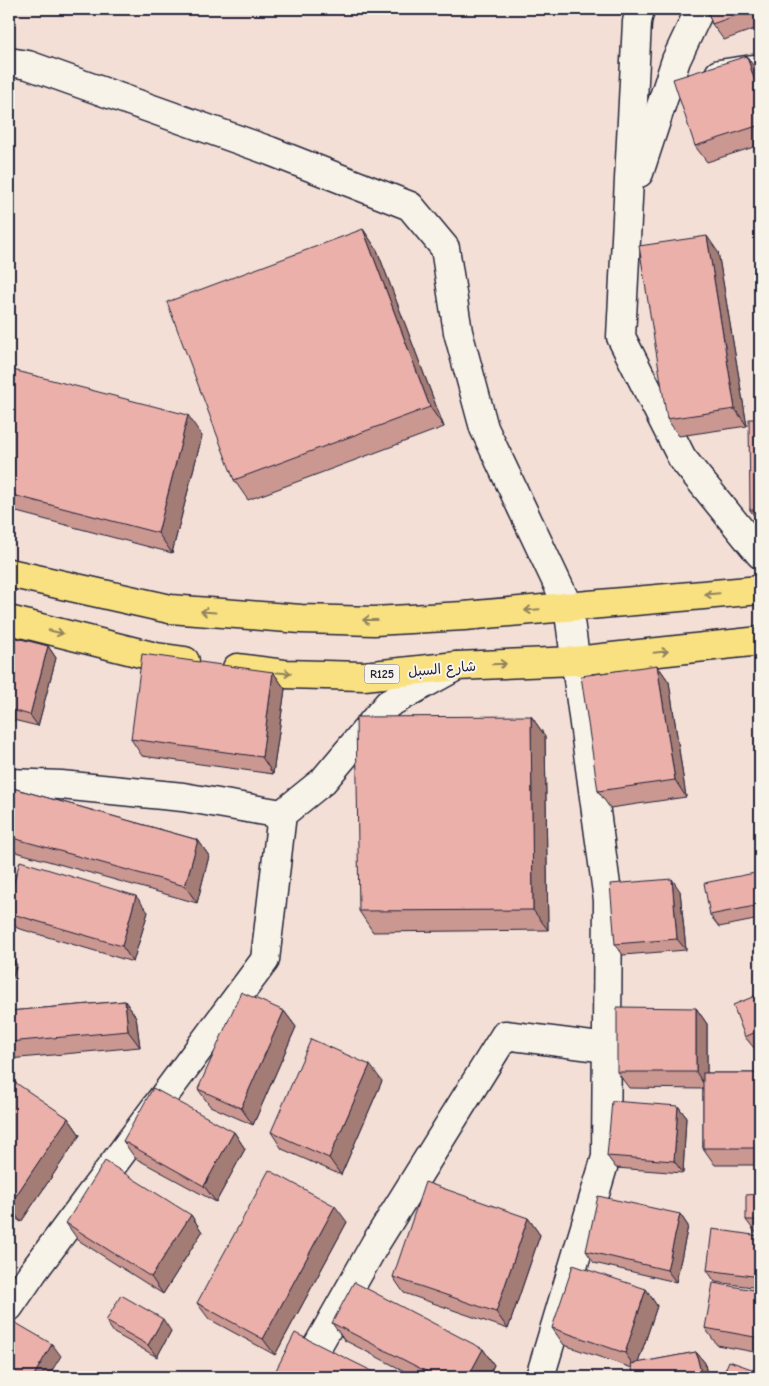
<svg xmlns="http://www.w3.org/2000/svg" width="769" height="1386" viewBox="0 0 769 1386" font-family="'Comic Neue','Playpen Sans Arabic',sans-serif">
	<rect width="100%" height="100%" fill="#f3dfd5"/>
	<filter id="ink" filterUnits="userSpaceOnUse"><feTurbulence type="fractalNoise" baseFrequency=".02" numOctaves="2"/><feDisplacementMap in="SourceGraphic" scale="10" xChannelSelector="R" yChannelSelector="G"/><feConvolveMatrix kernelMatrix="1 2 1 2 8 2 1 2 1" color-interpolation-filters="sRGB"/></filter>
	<g filter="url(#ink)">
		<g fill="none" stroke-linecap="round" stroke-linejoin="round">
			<defs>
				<g id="street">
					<polyline points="640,9 637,22 621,337 682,458 760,554"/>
					<polyline points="9,62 28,65 270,151 410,206 445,248 458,332 484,428 568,606"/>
					<polyline points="719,74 760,68"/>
					<polyline points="639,173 676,60 700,9"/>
					<polyline points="9,783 61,785 183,797 282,814 323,781 388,704 457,666"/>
					<polyline points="9,1307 33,1272 265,960 282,814"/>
					<polyline points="300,1377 375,1244 505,1035 607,1048"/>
				</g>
				<polyline id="secondary" points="540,1377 606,1157 608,900 568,606"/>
				<g id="primary">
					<polyline points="9,573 170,609 301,619 374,621 464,616 760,590"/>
					<polyline points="9,620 156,657 185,661"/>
					<polyline points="237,668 284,674 364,676 457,666 575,661 760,641"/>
				</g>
			</defs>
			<use href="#street" stroke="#22223b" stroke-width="31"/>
			<use href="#secondary" stroke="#22223b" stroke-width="31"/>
			<use href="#primary" stroke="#22223b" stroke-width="31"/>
			<use href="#street" stroke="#f7f3e8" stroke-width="28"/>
			<use href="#secondary" stroke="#f7f3e8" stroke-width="28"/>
			<use href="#primary" stroke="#f9e181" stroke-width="28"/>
		</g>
		<g fill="#ca9791" stroke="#22223b">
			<polygon points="707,9 760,9 760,27 724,40 712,24"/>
			<polygon points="758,73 760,79 760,145 707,162 695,146"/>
			<polygon points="363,229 377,250 444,427 248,500 234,480"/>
			<polygon points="718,252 747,426 679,436 667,419"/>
			<polygon points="9,369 202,436 172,553 9,510"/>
			<polygon points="760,419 760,524 750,510"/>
			<polygon points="9,636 48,646 56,658 38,726 9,719"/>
			<polygon points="657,665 669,682 686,797 610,808 598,791"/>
			<polygon points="273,672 285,689 273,774 142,756 131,739"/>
			<polygon points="531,716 545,736 548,930 373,932 359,911"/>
			<polygon points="9,787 198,840 209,856 197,903 9,850"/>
			<polygon points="760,872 760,919 719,927 710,915"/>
			<polygon points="680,891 686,950 623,955 615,944"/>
			<polygon points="9,900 148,912 133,962 17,928 9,916"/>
			<polygon points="760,994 760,1046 754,1048 745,1037"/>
			<polygon points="125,1001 136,1017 140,1047 9,1059 9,1011"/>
			<polygon points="696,1008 707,1024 707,1073 760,1073 760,1165 715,1165 703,1148 703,1089 629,1088 617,1072"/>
			<polygon points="284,1011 296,1027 253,1125 210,1106 198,1089"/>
			<polygon points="9,1080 68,1118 80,1135 21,1222 9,1214"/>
			<polygon points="382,1081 341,1175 282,1149 271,1132"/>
			<polygon points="678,1106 686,1117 683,1173 616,1168 607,1156"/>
			<polygon points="234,1132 245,1149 216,1202 135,1158 123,1141"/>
			<polygon points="760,1194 760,1232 755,1232 746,1220"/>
			<polygon points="680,1214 688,1226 676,1282 594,1263 586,1251"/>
			<polygon points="191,1215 202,1232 163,1294 78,1240 66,1223"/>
			<polygon points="528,1218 540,1235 508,1329 404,1293 393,1277"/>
			<polygon points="347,1222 275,1355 209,1319 197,1303"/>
			<polygon points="760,1236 760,1288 715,1282 707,1270"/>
			<polygon points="646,1289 657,1306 638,1363 696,1352 705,1363 707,1377 634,1377 632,1368 564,1345 552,1328"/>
			<polygon points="760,1291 760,1353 717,1345 705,1328"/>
			<polygon points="106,1321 171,1331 157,1357 114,1333"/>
			<polygon points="332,1323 483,1349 494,1365 488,1377 416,1377 344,1340"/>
		</g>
		<g fill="#a47b76" stroke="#22223b">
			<polygon points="747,56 758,73 760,79 760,98"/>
			<polygon points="363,229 377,250 444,427 430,407"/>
			<polygon points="707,236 718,252 747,426 735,409"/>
			<polygon points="188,415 202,436 172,553 158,533"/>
			<polygon points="48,646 56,658 38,726 30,715"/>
			<polygon points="657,665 669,682 686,797 675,780"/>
			<polygon points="273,672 285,689 273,774 262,757"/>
			<polygon points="531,716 545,736 548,930 533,910"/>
			<polygon points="198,840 209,856 197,903 185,886"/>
			<polygon points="672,879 680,891 686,950 677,939"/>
			<polygon points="136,896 148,912 133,962 122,946"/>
			<polygon points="9,953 17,965 9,988"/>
			<polygon points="125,1001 136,1017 140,1047 128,1031"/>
			<polygon points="696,1008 707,1024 707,1089 696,1072"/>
			<polygon points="284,1011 296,1027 253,1125 241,1108"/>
			<polygon points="370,1065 382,1081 341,1175 329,1158"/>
			<polygon points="678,1106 686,1117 683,1173 674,1161"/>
			<polygon points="68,1118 80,1135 21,1222 9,1206"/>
			<polygon points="234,1132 245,1149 216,1202 204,1186"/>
			<polygon points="335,1206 347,1222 275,1355 263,1339"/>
			<polygon points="680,1214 688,1226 676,1282 667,1270"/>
			<polygon points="191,1215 202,1232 163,1294 151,1277"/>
			<polygon points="528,1218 540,1235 508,1329 496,1312"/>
			<polygon points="646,1289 657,1306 636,1369 625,1353"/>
			<polygon points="163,1319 171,1331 157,1357 148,1345"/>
			<polygon points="52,1344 61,1356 48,1377 33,1377"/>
			<polygon points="483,1349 494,1365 488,1377 468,1377"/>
			<polygon points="696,1352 705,1363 707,1377 702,1377"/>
		</g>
		<g fill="#ebb0a9" stroke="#22223b">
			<polygon points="707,9 755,9 712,24"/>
			<polygon points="747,56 760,98 760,125 695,146 673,79"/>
			<polygon points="363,229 430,407 234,480 167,302"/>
			<polygon points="707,236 735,409 667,419 639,246"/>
			<polygon points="9,369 188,415 158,533 9,494"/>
			<polygon points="749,419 760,419 760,510 750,510"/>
			<polygon points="9,636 48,646 30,715 9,709"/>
			<polygon points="142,654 273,672 262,757 131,739"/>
			<polygon points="657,665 675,780 598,791 581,676"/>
			<polygon points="531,716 533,910 359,911 356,717"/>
			<polygon points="9,787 198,840 185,886 9,837"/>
			<polygon points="20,861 136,896 122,946 9,913 9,900"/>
			<polygon points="760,872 760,905 710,915 704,883"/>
			<polygon points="672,879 677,939 615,944 610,884"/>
			<polygon points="241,992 284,1011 241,1108 198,1089"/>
			<polygon points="760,994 760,1030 745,1037 733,1005"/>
			<polygon points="125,1001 128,1031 9,1042 9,1011"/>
			<polygon points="617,1007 696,1008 696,1072 617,1072"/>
			<polygon points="311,1039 370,1065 329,1158 271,1132"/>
			<rect x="703" y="1073" width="57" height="75"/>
			<polygon points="10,1079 68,1118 9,1206 9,1080"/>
			<polygon points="153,1088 234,1132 204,1186 123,1141"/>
			<polygon points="612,1101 678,1106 674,1161 607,1156"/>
			<polygon points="105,1161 191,1215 151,1277 66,1223"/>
			<polygon points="269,1170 335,1206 263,1339 197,1303"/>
			<polygon points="425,1182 528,1218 496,1312 393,1277"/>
			<polygon points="760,1194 760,1220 746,1220 746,1195"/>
			<polygon points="598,1196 680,1214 667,1270 586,1251"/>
			<polygon points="712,1229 760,1236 760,1277 707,1270"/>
			<polygon points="573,1265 646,1289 625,1353 552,1328"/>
			<polygon points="354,1282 483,1349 468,1377 437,1377 332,1323"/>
			<polygon points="713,1283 760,1291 760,1338 705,1328"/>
			<polygon points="121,1295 163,1319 148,1345 106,1321"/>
			<polygon points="9,1319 52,1344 33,1377 9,1377"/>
			<polygon points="295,1333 384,1377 282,1377 274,1374"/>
			<polygon points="696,1352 702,1377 634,1377 631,1364"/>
			<polygon points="729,1361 760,1372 760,1377 722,1377"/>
			<polygon points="89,1370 105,1377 86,1377"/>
		</g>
		<defs><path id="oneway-shaft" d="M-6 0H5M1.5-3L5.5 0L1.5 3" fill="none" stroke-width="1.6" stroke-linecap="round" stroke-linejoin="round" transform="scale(1.25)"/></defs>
		<g stroke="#8e825e">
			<use href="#oneway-shaft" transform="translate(712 594) rotate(175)"/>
			<use href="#oneway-shaft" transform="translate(532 610) rotate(175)"/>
			<use href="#oneway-shaft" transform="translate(208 612) rotate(-176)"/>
			<use href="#oneway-shaft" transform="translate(370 620) rotate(180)"/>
			<use href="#oneway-shaft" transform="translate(56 632) rotate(14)"/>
			<use href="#oneway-shaft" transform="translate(661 652) rotate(-6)"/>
			<use href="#oneway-shaft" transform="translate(499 664) rotate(-2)"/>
			<use href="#oneway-shaft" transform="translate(284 673) rotate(4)"/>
		</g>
	</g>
	<g text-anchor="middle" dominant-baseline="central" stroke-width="4" stroke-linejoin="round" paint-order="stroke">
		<rect fill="#f7f3e8" stroke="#62616f" stroke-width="1" x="364.5" y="664.5" width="35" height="19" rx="4"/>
		<g font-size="12" font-weight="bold" fill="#22223b">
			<text x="382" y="674">R125</text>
		</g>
		<g font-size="14" fill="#22223b" stroke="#f7f3e8">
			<text transform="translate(442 669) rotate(-5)">شارع السبل</text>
		</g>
	</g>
	<rect width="769" height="1386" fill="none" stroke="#f7f3e8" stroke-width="30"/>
	<rect x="15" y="15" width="739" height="1356" fill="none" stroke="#22223b" stroke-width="2" filter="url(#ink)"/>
</svg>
